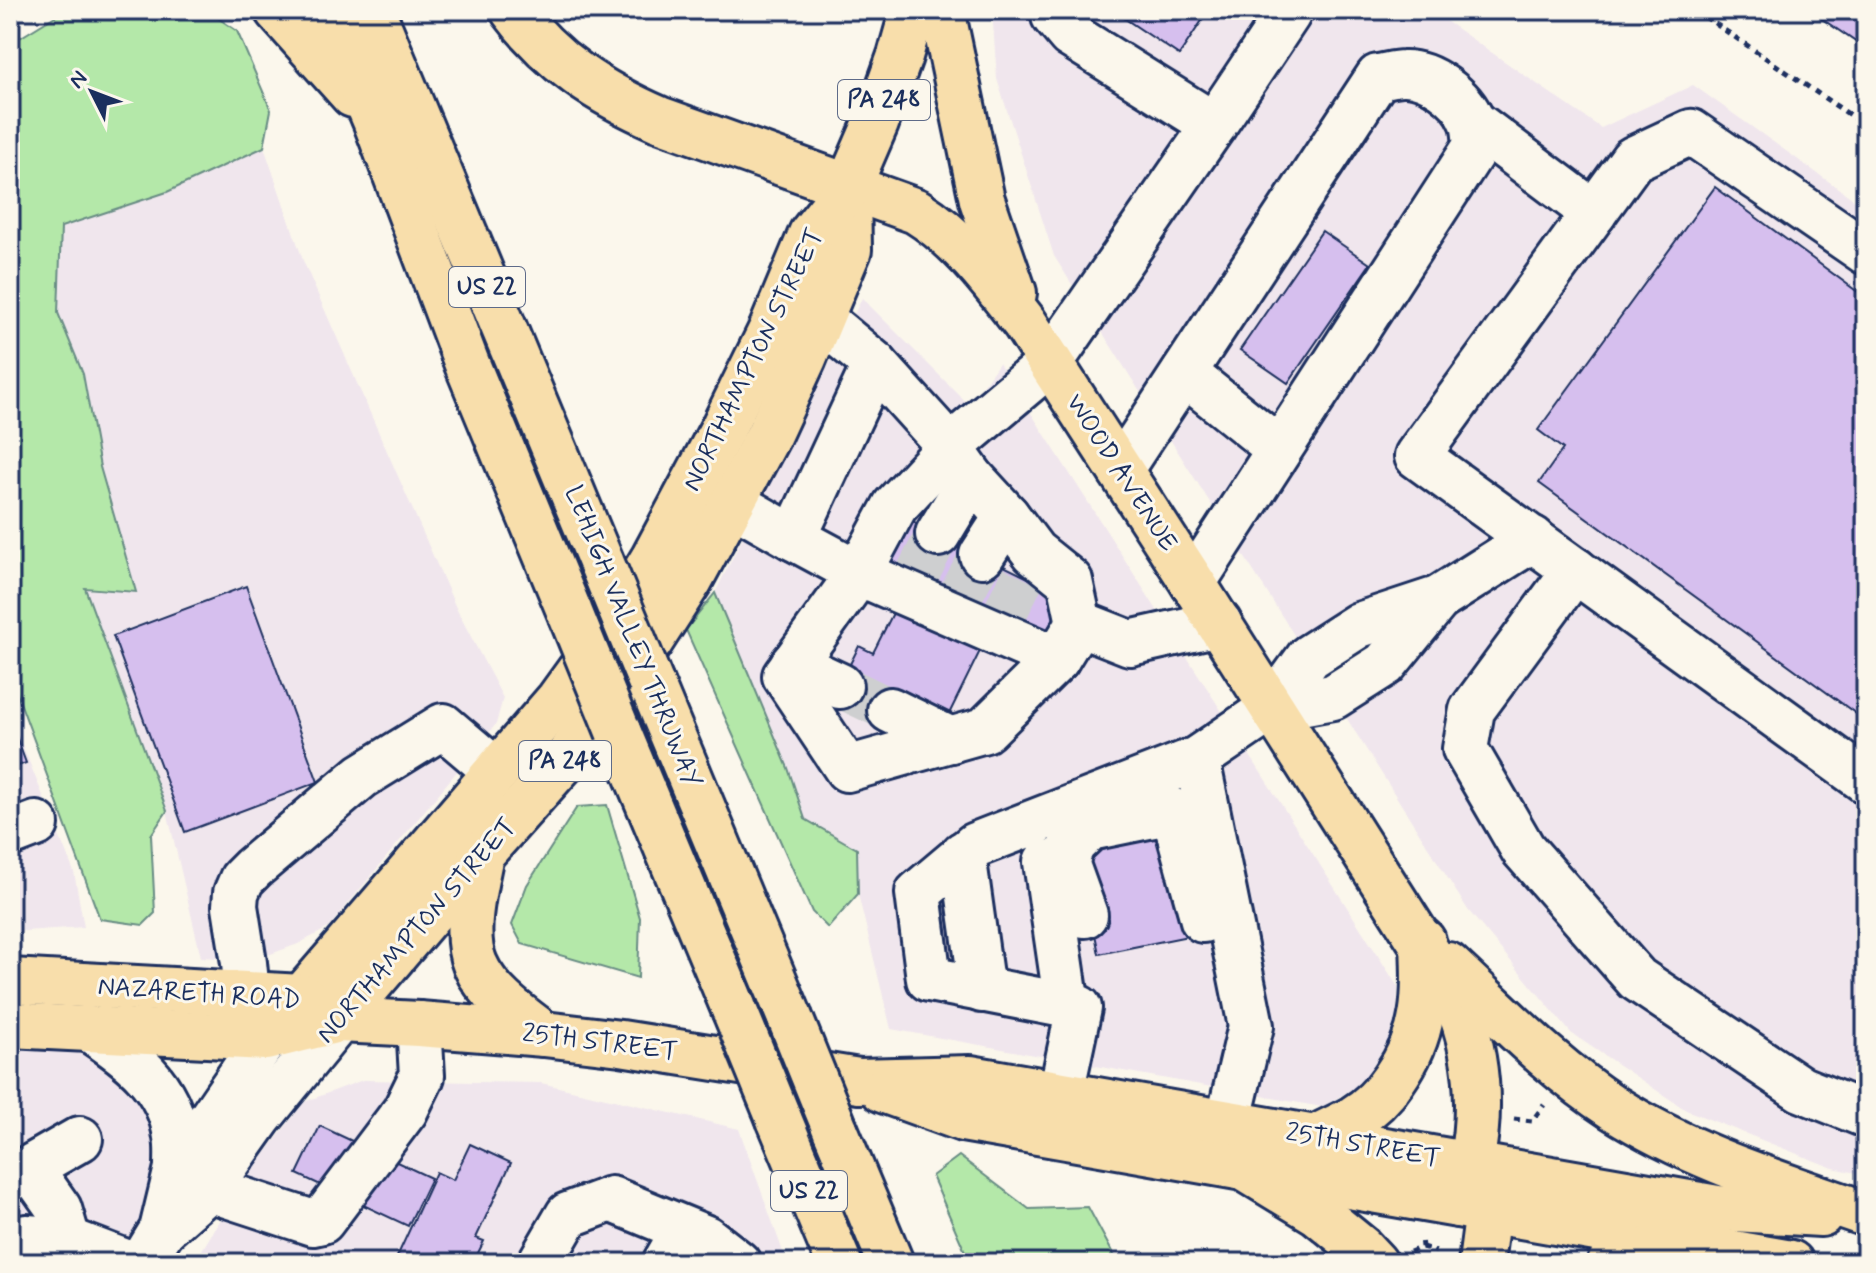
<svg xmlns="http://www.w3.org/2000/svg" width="1876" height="1273" viewBox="0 0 1876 1273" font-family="Mynerve,sans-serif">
	<rect width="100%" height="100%" fill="#fbf7ec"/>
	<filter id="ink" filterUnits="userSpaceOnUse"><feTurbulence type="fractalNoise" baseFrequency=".0125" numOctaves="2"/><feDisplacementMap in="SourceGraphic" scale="16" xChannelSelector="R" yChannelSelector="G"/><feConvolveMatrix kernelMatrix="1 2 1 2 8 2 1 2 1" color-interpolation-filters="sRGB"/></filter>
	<g filter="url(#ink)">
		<g fill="#f0e6ed">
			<polygon points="992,10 1430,10 1601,128 1693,85 1866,208 1866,1175 1833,1168 1686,1110 1571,1033 1468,910 1054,256 997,79"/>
			<polygon points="264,147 304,263 457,610 503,698 496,724 328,928 298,944 254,960 201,957 167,811 84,587 135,592 100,467 83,374 58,313 61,226 167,192"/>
			<polygon points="862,298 969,405 999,363 1398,987 1396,1029 1361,1084 1322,1107 891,1029 858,894 857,849 805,819 788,768 715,593"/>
			<polygon points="10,715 74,872 84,927 10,932"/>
			<polygon points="10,1025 89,1029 171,1115 142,1263 10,1263"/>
			<polygon points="363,1080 541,1083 739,1129 787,1263 194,1263 243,1183 304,1102"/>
		</g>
		<g fill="#b4e8a9" stroke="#688c84" stroke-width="2">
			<polygon points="65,10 206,10 237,31 271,110 264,147 167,192 61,227 58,313 83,374 100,467 136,592 85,588 167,811 151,835 155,913 143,925 100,919 10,675 10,44"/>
			<polygon points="715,593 788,768 805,819 857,849 858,894 828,928 812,912 686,630"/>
			<polygon points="607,805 640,918 638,978 522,944 512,925 527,885 577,807"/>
			<polygon points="959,1156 1029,1209 1088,1207 1118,1263 970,1263 932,1176"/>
		</g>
		<g fill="#d6bfee" stroke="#1b2f5e" stroke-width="2">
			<polygon points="1112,10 1209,10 1179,55"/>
			<polygon points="1809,10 1866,10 1866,49"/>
			<polygon points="1715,187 1866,298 1866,721 1539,483 1563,449 1538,430"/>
			<polygon points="1322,231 1370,264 1288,383 1240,350"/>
			<polygon points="912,521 1065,596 1044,637 891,562"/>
			<polygon points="246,586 318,782 185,832 113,636"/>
			<polygon points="896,607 981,649 948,716 883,723 833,698 859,646 873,653"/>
			<polygon points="10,720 26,763 10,769"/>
			<polygon points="1167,832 1188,936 1099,954 1078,850"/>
			<polygon points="320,1126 431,1178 408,1226 297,1174"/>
			<polygon points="470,1144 511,1163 476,1238 484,1241 473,1263 404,1263 396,1259 436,1172 453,1180"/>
		</g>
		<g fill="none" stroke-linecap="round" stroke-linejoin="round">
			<g stroke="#cecfd0" stroke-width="44" stroke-dasharray="44 22" stroke-linecap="butt">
				<polyline points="917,575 938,534"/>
				<polyline points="960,596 982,555"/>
				<polyline points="1003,617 1023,576"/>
				<polyline points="840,686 890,710"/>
			</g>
			<defs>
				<g id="minor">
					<polyline points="1054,10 1054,16 1070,35 1214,125 1050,363 950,447 972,478 1007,516 1034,552 1070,581 1079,623 1130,643 1219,623"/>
					<polyline points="1473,122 1594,213"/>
					<polyline points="1214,125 1288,14 1286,10"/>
					<polyline points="1866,252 1691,132 1633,159 1417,456 1866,781"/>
					<polyline points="821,319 875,364 950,447 895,506 859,573 1057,659 1079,623"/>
					<polyline points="1184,373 1279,449"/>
					<path d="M1120,470L1378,77C1386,76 1395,73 1403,73C1429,72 1463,97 1472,121C1475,128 1475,138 1476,146L1193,583"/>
					<polyline points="733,503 794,538 875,364"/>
					<polyline points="938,534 972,478"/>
					<polyline points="794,538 859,573 785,676 847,769 985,730 1057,659"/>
					<polyline points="982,555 1007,516"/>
					<polyline points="1575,570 1472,710 1465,749 1523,849 1637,979 1801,1089 1866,1115"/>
					<polyline points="793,664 840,686"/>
					<polyline points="1272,708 1333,697 1385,664 1438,599"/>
					<polyline points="890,710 951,740"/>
					<polyline points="1197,759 1251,1026 1228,1123"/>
					<polyline points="10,834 36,824"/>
					<polyline points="963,854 982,990"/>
					<polyline points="1046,862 1067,1006"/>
					<polyline points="1085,915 1067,865 1069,852 1074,843 1090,828 1173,811 1203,920"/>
					<polyline points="247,993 244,963 235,906 236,893 242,879 253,868 362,776 443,726 496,771"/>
					<path d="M89,1029C130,1056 169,1084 176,1137C178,1147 177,1157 177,1168"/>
					<polyline points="1061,1093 1079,1008 929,979 918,893 975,845 1197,759 1272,708 1309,657 1359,625 1438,599 1533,539"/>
					<polyline points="30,1168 59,1209 68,1240"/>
					<polyline points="10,1179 80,1139"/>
					<polyline points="209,1189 313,1223 322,1221 405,1111 422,1076 419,1024"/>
					<polyline points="162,1230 209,1189 260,1117 339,1020"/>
					<polyline points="10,1240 26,1237 68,1240 128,1263"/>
					<polyline points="142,1263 162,1230 177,1168 266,1038"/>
					<polyline points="540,1263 568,1215 611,1199 706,1238 738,1263"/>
					<polyline points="665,1263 684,1230"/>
				</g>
				<g id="major">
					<path d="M513,10C552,63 600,93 659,119L916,211C960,238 992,281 1024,322L1193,583L1452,991C1477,1046 1483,1104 1471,1163C1468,1177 1463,1191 1458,1205"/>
					<polyline points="942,10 982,200 1014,293"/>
					<path d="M1448,965C1501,1014 1552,1068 1614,1108C1691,1157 1780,1184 1866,1214"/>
					<polyline points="339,1020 481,854 566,759 650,642 690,580 768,436 804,358 849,250 848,188"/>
					<polyline points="278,1025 559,699 614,623 653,559 724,426 771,330 811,234 848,188 876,123 900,56 913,10"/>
					<polyline points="1471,1165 1717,1208 1821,1214"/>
					<polyline points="1245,1168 1791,1263"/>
				</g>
				<g id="highway">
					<polyline points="277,10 353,95"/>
					<polyline points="329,10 375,120 467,364 570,613"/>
					<polyline points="372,10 602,564"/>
					<polyline points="651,683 790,1018"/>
					<polyline points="618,731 734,1009"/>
					<path d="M481,854C475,885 462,933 475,964C487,993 520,1016 544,1034"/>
					<polyline points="10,981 302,997 339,1020"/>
					<polyline points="10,1025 266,1038 339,1020 419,1024 544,1034 621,1043 859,1081 970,1078 1471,1165 1488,1210 1481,1263"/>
					<polyline points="883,1090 963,1119 1244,1168 1318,1213 1361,1248 1375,1263"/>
					<polyline points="779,1119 839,1263"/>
					<polyline points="835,1129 891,1263"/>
					<path d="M1315,1138C1328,1131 1342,1125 1354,1118C1370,1108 1384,1094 1394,1079C1427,1032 1425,996 1423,941"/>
					<polyline points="1610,1263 1670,1242"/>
				</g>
			</defs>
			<use href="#minor" stroke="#1b2f5e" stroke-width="50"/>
			<use href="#major" stroke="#1b2f5e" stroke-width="50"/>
			<use href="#highway" stroke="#1b2f5e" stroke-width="50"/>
			<g stroke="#1b2f5e" stroke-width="5" stroke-dasharray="6 6" stroke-linecap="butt">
				<polyline points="1695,10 1866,126"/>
				<polyline points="1514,1119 1532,1121 1544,1105"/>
				<polyline points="1422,1247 1436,1251"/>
				<polyline points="1410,1252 1422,1247 1421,1238"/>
			</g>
			<use href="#minor" stroke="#fbf7ec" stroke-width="44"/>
			<use href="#major" stroke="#f8deab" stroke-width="44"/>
			<use href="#highway" stroke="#f8deab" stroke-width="44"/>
			<defs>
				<g id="highway-bridge">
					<polyline points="602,564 651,683"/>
					<polyline points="570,613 618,731"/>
					<polyline points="734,1009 779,1119"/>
					<polyline points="790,1018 835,1129"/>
				</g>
			</defs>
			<use href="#highway-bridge" stroke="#1b2f5e" stroke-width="50" stroke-linecap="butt"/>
			<use href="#highway-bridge" stroke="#f8deab" stroke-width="44"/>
		</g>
	</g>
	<g text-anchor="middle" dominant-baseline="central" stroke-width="6" stroke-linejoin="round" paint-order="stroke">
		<g fill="#fbf7ec" stroke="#5e6b89" stroke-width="2">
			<rect x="838" y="80" width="92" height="40" rx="6"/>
			<rect x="449" y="267" width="76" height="40" rx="6"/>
			<rect x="519" y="741" width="92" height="40" rx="6"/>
			<rect x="771" y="1171" width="76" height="40" rx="6"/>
		</g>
		<g font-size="24" font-weight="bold" fill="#1b2f5e">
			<text x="884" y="100">PA 248</text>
			<text x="487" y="287">US 22</text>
			<text x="565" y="761">PA 248</text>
			<text x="809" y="1191">US 22</text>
		</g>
		<g font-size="26" fill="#1b2f5e" stroke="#fbf7ec">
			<text transform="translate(754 360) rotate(-64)">NORTHAMPTON STREET</text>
			<text transform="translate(1121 473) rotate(57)">WOOD AVENUE</text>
			<text transform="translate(632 637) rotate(68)">LEHIGH VALLEY THRUWAY</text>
			<text transform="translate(417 931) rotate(-49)">NORTHAMPTON STREET</text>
			<text transform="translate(199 994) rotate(4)">NAZARETH ROAD</text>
			<text transform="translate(600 1043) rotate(7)">25TH STREET</text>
			<text transform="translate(1363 1146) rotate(10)">25TH STREET</text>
		</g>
	</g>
	<rect width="1876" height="1273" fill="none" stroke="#fbf7ec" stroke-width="40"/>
	<rect x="20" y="20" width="1836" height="1233" fill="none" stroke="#1b2f5e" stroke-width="3" filter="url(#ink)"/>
	<g transform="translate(92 92) rotate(312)" stroke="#fbf7ec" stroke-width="6" paint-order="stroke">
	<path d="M0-6L14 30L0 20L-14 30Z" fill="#1b2f5e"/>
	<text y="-12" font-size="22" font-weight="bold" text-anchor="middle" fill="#1b2f5e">N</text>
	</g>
</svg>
